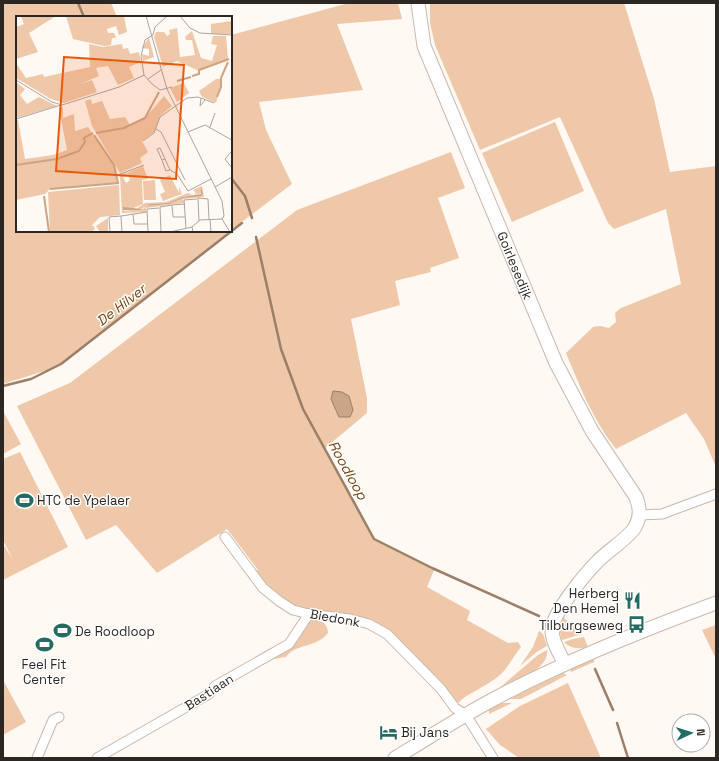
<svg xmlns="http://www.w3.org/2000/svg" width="719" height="761" viewBox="0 0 719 761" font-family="'Space Grotesk',sans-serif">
	<rect width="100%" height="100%" fill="#fff8f3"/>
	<g fill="#eec8a9">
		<polygon points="3,3 111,3 117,17 17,17 17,231 230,231 68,360 54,368 3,384"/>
		<polygon points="349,3 398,3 402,19 337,24 363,90 259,102 266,130 292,184 231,230 231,35"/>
		<path d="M430,3H624L654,99L670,172L716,166V467L704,439L686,413L616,449C593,420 580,387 566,353L593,327L600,326L609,328L616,322L615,313L621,308L681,284L666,209L614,229L608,223L560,117L480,150L435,45L430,23Z"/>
		<polygon points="555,122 584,191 512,222 482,153"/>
		<path d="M451,152L465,188L438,198L459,258L430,268L431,272L395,281L400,305L351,319L367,398V413L324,449L374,540L434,570L427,587L470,611L467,620L508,643L518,642L521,647C514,655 509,666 502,673C489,686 470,691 458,703L422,663L389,630L353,615L307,610L287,602L270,590L253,572L258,570L227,529L157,573L116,525L86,540L17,406L70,383L297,210Z"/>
		<polygon points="3,411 21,444 3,454"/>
		<polygon points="20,452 68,547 3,580 3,544 13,560 3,540 3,459"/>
		<polygon points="561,616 582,632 582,634 562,640 558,625"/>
		<path d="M300,618C311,619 328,618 328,633C317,648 296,643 286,657L266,660L262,653L285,641Z"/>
		<polygon points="716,625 716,659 702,630"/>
		<polygon points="539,631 543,634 547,646 538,651 520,666 533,647"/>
		<path d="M584,637L588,647C579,649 571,649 564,642L573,639Z"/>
		<path d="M547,650C550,670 511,683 497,690L538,655Z"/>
		<polygon points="594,659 594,662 571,672 570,669"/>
		<polygon points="563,673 567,675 521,699 509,699"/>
		<polygon points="3,680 26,722 3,735"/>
		<polygon points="568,683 601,758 519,758 500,745 486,729 520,706"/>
		<polygon points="501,703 512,703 489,714 489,710"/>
	</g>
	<polygon fill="#cca586" stroke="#9c7f68" points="333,391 342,392 349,396 353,410 350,417 339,417 331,399"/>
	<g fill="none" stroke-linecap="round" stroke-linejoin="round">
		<g stroke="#9c7f68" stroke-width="2.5">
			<polyline points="78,3 84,17"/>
			<polyline points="231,178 245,196 252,218"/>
			<polyline points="256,237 281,349 303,409 374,539 432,568 539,616"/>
			<polyline points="3,386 31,379 61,364 242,223"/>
			<polyline points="595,669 613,710"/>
			<polyline points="617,723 628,758"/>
		</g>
		<defs>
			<g id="street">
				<polyline points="640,515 662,514 716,494"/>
				<polyline points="225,537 263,588 279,601 293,610 309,614 350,619 369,624 387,634 441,689 455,708 466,715 493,758"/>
				<polyline points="37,758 53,720 59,717"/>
				<polyline points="97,758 209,694 215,686 289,644 309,614"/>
			</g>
			<g id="secondary">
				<path id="s1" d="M418,3L424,46L556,363L592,431L636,497C640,508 641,516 635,527C630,537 606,552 597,562C586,573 551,615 552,630C552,642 560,654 565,664"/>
				<path d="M395,758C428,738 460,717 494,699C565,661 640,631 716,603"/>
			</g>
		</defs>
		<use href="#street" stroke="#c8b9ad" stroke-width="11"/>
		<use href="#secondary" stroke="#c8b9ad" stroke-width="15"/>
		<use href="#street" stroke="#fff" stroke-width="9"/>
		<use href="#secondary" stroke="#fff" stroke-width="13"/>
	</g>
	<defs>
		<symbol id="stadium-bare" viewBox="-9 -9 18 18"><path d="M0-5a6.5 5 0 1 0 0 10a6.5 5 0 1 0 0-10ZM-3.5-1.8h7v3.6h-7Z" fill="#246b61" stroke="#fff" stroke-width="2.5" paint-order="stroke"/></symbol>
		<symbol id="restaurant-bare" viewBox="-9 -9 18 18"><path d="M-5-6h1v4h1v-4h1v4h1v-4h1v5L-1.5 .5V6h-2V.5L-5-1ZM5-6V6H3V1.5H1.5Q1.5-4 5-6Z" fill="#246b61" stroke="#fff" stroke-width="2.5" paint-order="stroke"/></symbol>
		<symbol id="bus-bare" viewBox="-9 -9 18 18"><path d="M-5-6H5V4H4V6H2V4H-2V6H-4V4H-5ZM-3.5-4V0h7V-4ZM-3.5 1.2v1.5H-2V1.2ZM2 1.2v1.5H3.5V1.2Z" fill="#246b61" stroke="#fff" stroke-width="2.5" paint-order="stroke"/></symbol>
		<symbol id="hotel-bare" viewBox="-9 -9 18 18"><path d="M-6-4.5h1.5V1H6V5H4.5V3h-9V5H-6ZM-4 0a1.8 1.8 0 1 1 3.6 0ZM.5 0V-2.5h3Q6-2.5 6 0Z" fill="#246b61" stroke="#fff" stroke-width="2.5" paint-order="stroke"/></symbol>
	</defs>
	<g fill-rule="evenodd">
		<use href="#stadium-bare" x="12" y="488" width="25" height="25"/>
		<use href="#restaurant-bare" x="620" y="588" width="25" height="25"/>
		<use href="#bus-bare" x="624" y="612" width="25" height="25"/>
		<use href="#stadium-bare" x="50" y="618" width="25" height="25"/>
		<use href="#stadium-bare" x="32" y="632" width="25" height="25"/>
		<use href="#hotel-bare" x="376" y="720" width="25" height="25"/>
	</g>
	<g text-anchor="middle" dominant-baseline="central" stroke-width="3" stroke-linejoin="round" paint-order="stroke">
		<g font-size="13" fill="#2c2722" stroke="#fff">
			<text stroke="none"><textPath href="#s1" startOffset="281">Goirlesedijk</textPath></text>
			<text transform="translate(335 618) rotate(10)">Biedonk</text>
			<text transform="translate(209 692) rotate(-33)">Bastiaan</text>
		</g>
		<g font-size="13" fill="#2c2722" stroke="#fff" text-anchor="start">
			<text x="37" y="500">HTC de Ypelaer</text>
			<text x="619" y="593" text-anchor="end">Herberg<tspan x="619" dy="15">Den Hemel</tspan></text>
			<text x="623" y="625" text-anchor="end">Tilburgseweg</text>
			<text x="75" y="631">De Roodloop</text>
			<text x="44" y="664" text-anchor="middle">Feel Fit<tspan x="44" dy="15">Center</tspan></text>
			<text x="401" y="732">Bij Jans</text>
		</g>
		<g font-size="14" font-style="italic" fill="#774612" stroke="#fff">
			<text transform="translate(121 305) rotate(-38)">De Hilver</text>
			<text transform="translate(348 470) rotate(61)">Roodloop</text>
		</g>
	</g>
	<g transform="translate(16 16)">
		<rect width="216" height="216" fill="#fff8f3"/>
		<path d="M5,0H40L13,17L22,36L0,43V11L8,8ZM50,0H108L111,16L103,19L100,10L91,13L92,17H98L100,22H96L95,29L88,30L57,23ZM216,5V18H195V8ZM161,12L164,41L179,39L176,24H170L169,21L176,15L185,42L196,45L201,29L195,28L197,20H210L212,44L183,55L161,45L147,51L138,21L140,16H148L151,20L154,18L153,14ZM133,22L138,41L127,45L126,38L133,40V33L126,32ZM73,28L87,31L106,28L107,33L112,32L114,38L123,36L125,46L113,51L118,62L102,69L92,50L80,52L83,60L64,68L76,64L81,76L48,87L35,83L0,62V47L10,62L27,58L28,61L74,51ZM200,63H204L205,67L200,87L186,81L183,75ZM0,66L9,73L4,79L11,88L23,81L41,90L0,102ZM168,67L173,77L161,86L154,72ZM148,80L156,90L144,100L138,116L126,125L132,136L124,142L126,147L104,157L76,110L69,85L75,83L76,88L86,85L94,103L109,101L114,109L129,102ZM47,91V102L58,98L59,115L72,111L97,148L103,167L34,173L29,178L0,184V104H2L9,143L37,139L51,134L43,92ZM127,150L132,163L126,164L127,188L115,193L109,191L115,193H120L129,187L150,186L172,177L177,179L180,177L177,174L186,170L188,181L167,183L168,187L130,192V196L106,197L104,159L110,157L112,160L107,161L110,167L114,164L111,157ZM186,177L187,179L167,182L155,188L130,190L127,193L108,195L107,192L125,193L134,188L153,187L166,181ZM154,159L163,177L152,182L163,177V171L166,178L147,185L144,178L149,176L144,164ZM139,164L140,184H128L127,165ZM103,169L104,199L84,201L76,209L79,212L76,216H34L32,176ZM92,202V216H84L80,210Z" fill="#eec8a9" fill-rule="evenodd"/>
		<path d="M185,171L187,178L185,180L167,182L154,188L130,190L124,194H107V191L125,193L134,188L153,187L166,181L185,178Z" fill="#cca586"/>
		<path fill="none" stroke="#cca586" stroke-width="2" d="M176,60L183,58V54L213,43M161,65L175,61M201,81L205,71V62L212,46M80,117L108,112L129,102L143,76M0,149L41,143L63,135L69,126L68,122L77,117M34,173L102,167L98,149L78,119M28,180L33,216"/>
		<path fill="none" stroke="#aba49f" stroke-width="1" d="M130,0L151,73L206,185L208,200L206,203L214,216M151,0L139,11L137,19L129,24L125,40L128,59L135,67L144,74L156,71M164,0L174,12L184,17L216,19M132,63L145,54M0,64L36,86L46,89L103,71L128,59M185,82L184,90L189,84M0,103L45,89M194,111L199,97M140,113L145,116L169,164M172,116L189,109L216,124M127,125L138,117L144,101L171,82L182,81L198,87M216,135L209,143L216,152M146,144L141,133L144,132L149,143M154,154L149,143L146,144L150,155L154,154L161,158L172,175L195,163M102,159L128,149M199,171L216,161M169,188L156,189L157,201H169M117,198L118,208H132M105,200L131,196M105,200L106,216M194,203L195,216M183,205L182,182L192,183L193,203M170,212L168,184L181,183M94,216L93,201L105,200M132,216L131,193L143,192M145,216L144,191L156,189M154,216L176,211M177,216L176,211L184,204L206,203"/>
		<path fill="#e8590c" fill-opacity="0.15" stroke="#e8590c" stroke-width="2" d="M48,41L168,49L160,163L40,155Z"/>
		<rect width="216" height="216" fill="none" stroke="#2c2722" stroke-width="2"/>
	</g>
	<rect width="719" height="761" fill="none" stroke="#2c2722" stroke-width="8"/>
	<g transform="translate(691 733) rotate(86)"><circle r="19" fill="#ffffff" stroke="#aba9a7"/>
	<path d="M0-3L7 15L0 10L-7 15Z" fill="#246b61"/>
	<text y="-6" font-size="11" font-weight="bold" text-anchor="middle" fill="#2c2722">N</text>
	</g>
</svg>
